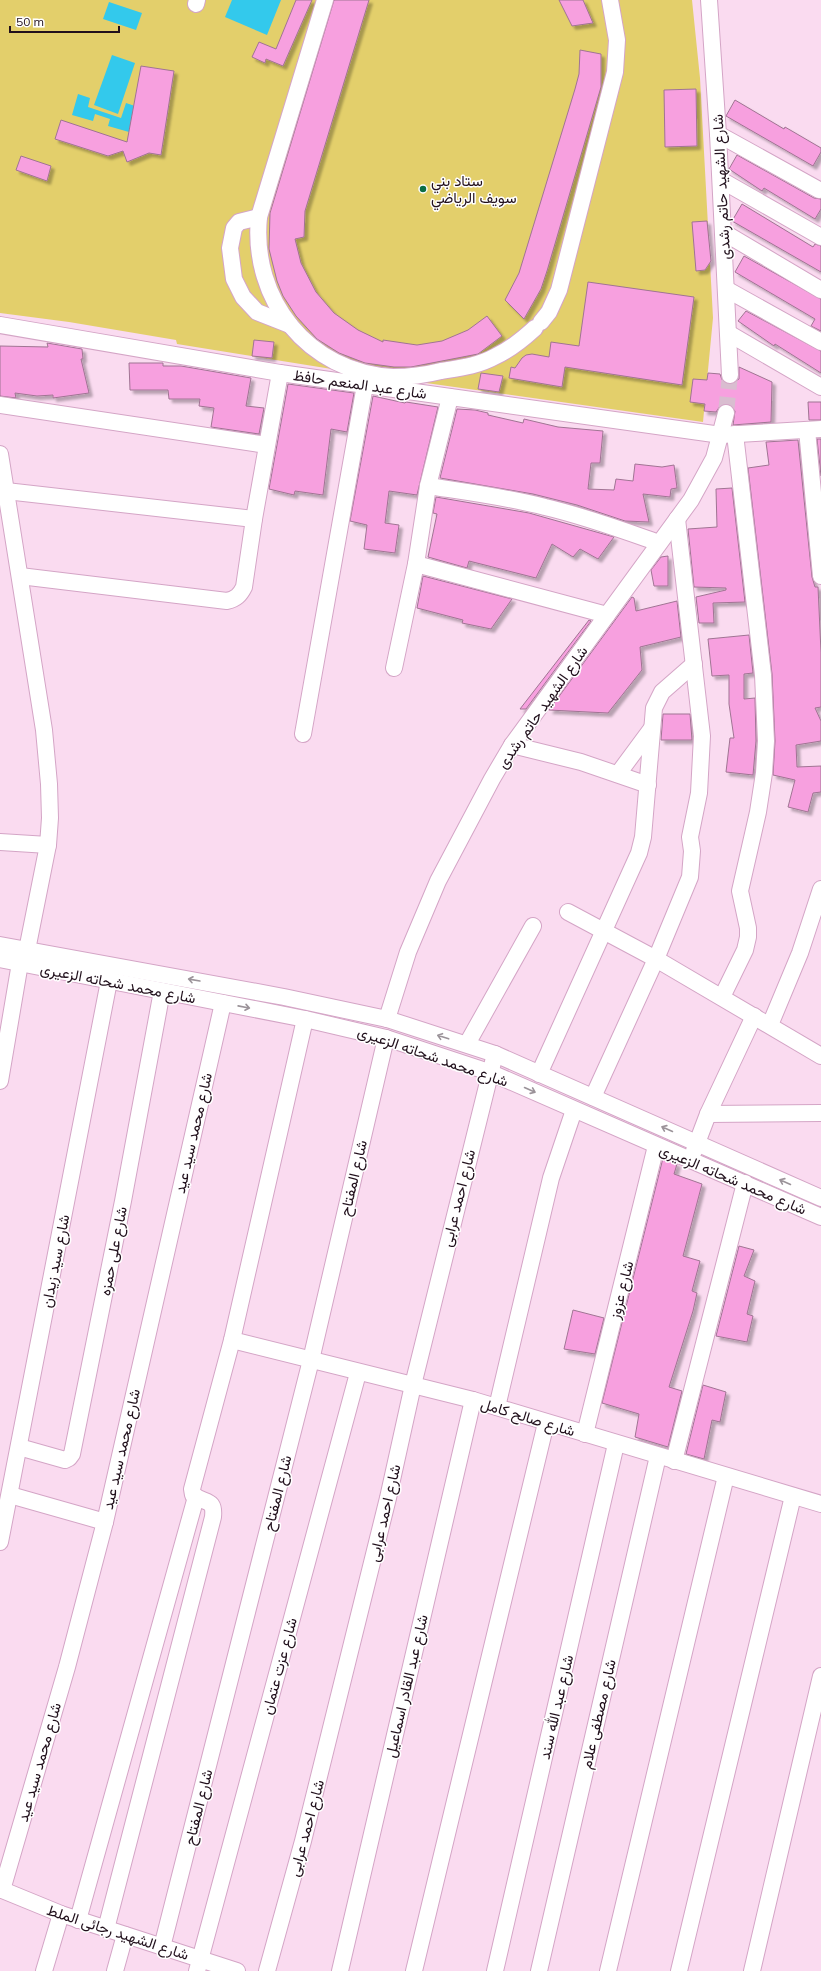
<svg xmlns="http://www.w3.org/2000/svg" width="821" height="1971" viewBox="0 0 821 1971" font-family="Mulish,Vazirmatn,sans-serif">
	<defs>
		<filter id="shadow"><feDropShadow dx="3.5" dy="3.5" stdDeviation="1" flood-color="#0004"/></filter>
	</defs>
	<rect width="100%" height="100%" fill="#fadbf0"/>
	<polygon fill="#e3cf6b" points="0,0 692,0 700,78 713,318 703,422 369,375 177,344 176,340 69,322 0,313"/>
	<g fill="#33c9ec">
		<polygon points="232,0 281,0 267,35 225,17"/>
		<polygon points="109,2 142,13 136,30 103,19"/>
		<polygon points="112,55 135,63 118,114 94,105"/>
		<polygon points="78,94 90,98 88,107 121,118 126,103 135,106 129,132 108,126 110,119 95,114 93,121 72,115"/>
	</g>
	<g fill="#f7a0df" stroke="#a07493" filter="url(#shadow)">
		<polygon points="296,0 312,0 283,66 266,59 265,63 252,57 259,42 276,49"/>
		<polygon points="334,0 369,0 305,211 304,237 295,239 301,263 316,292 334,313 358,330 383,342 383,340 417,345 442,341 468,330 487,316 502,336 478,354 411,367 394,367 365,363 339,353 317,339 296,316 283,296 277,281 269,249 270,213"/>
		<polygon points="559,0 583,0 593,23 572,26"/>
		<polygon points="580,50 601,54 601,87 547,271 541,289 524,319 505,300 519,273 575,89 579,74"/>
		<polygon points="141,66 174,71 161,155 149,153 127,162 123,151 108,156 55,139 61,120 127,142"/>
		<polygon points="696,89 697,146 665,147 664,90"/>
		<polygon points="735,100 784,129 785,127 821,148 821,152 813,166 726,116"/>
		<polygon points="737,155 814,198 821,199 821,209 815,219 764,188 762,191 729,169"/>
		<polygon points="21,156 51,166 47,181 16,170"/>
		<polygon points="742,204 813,247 815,244 821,246 821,272 732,221"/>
		<polygon points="707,221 711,261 705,270 696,271 692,222"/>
		<polygon points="744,256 821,299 821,331 811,326 815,319 735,272"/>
		<polygon points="588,282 694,297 682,385 565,367 562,387 509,378 511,367 515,368 522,358 526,355 532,354 549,357 551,342 579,346"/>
		<polygon points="746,311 821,351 821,373 775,344 774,346 738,321"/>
		<polygon points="254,340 274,342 272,358 252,356"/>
		<polygon points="47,343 82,349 83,359 81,359 89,393 53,398 53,395 37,396 15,393 16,398 0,396 0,346 48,347"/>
		<polygon points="129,363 163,363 163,366 181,366 251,378 246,406 264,408 259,434 211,427 214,408 199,406 200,399 169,399 168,390 130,390"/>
		<polygon points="739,367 772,382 771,422 733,425 735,411 729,404 720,406 716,412 704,411 705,404 690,402 693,379 707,380 708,373 720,374 722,380 731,384 739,379"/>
		<polygon points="481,373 503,376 499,392 478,389"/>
		<polygon points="288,384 354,393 347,432 331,429 323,495 295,491 294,495 269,489"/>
		<polygon points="373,396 405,403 406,402 438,407 417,495 389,491 385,523 399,525 395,553 364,549 367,525 350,521"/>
		<polygon points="808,402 821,402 821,420 809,420"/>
		<polygon points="457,409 475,410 488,413 488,415 523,423 524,419 558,427 603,431 600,463 591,463 588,489 614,490 616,479 633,481 635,464 662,467 674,465 677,488 671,489 670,497 643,494 649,522 625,521 577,505 533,494 440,478"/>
		<polygon points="817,439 821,439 821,476"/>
		<polygon points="798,440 812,577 815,587 818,587 821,652 821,707 815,708 821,721 821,741 796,745 797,767 821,766 821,792 813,793 808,812 788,807 795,780 773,775 775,741 772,674 748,468 769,465 766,442"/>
		<polygon points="732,488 745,602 713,603 714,623 699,623 696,597 726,590 726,588 694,587 688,529 717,527 716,489"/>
		<polygon points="436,497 529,513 614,537 598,559 580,549 573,557 552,544 536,578 469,561 467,568 428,557 437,514 433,513"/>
		<polygon points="668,556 668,586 654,586 651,570 661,557"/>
		<polygon points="423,576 512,599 491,629 462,623 463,620 417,608"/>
		<polygon points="632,597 634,598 636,611 677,601 681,637 640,647 642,670 608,713 549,710"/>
		<polygon points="589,620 591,621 526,709 520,709"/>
		<polygon points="749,635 753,673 744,674 744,699 755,698 756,741 753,775 726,772 730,738 734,738 729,704 729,675 712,676 708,639"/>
		<polygon points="663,714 690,714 692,740 661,740"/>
		<polygon points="663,1158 677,1164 674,1174 702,1184 683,1256 700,1261 692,1291 697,1293 693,1311 669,1387 682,1391 668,1447 635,1437 639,1414 602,1403"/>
		<polygon points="739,1246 754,1250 744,1276 755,1281 747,1314 753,1316 747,1342 716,1336"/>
		<polygon points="573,1310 604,1318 595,1354 564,1349"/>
		<polygon points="703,1385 726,1392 720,1422 712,1420 704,1459 686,1454"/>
	</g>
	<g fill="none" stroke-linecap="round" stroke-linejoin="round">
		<polyline stroke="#d9bdd0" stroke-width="16" stroke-dasharray="16 8" stroke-linecap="butt" points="726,413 730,375"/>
		<defs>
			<g id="minor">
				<path d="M325,0L259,217C251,300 308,372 393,377C410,377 425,375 441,371C460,368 478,366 496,356C511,349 523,339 535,328"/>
				<polyline points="709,0 718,134 730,375"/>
				<polyline points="196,4 197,0"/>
				<polyline points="718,134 819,190"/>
				<polyline points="721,180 821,237"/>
				<polyline points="259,217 239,222 234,228 230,248 234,279 243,297 257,312 290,325"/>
				<polyline points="723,232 821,290"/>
				<polyline points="726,289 821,342"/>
				<polyline points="541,322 549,312 559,290 615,72 617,40 610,0"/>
				<polyline points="0,325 280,373 721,435 821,429"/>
				<polyline points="728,333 821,387"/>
				<polyline points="0,405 267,445"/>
				<polyline points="807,430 821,576"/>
				<polyline points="0,454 44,730 49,784 50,818 48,845 27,950"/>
				<path d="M428,486C467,492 507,497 545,507C584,516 622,530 659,543"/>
				<polyline points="6,491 254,519"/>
				<polyline points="416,564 607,615"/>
				<path d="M20,576L227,601C236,599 240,595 244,587L254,519L280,373"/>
				<polyline points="394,668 416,564 428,486 450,397"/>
				<polyline points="303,734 365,385"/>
				<polyline points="512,745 581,762 648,785"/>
				<polyline points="618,774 652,728"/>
				<polyline points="0,842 48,845"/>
				<polyline points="568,912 656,959 821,1056"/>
				<polyline points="0,945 284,997 387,1019 495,1054 821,1198"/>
				<polyline points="0,959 305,1019 386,1038 489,1072 821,1217"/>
				<polyline points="722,997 745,950 748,937 748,928 740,891 758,812 764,773 766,741 763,675 735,434"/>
				<polyline points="387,1019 408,952 438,881 492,779 512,745 691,500 714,458 726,413"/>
				<polyline points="770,1025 800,953 821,889"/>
				<polyline points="467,1044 533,926"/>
				<polyline points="539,1074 639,853 643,837 654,708 662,692 694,664"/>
				<polyline points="0,1081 20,963"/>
				<polyline points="593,1097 656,959 690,877 692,851 690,837 699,793 702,736 677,519"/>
				<polyline points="708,1114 821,1113"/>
				<polyline points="694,1151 708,1114 754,1016"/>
				<polyline points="232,1340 473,1400 821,1504"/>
				<polyline points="497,1407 551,1178 574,1110"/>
				<polyline points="585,1434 656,1146"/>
				<polyline points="19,1447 65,1460 69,1458 72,1454 123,1201 162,991"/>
				<polyline points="674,1461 745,1183"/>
				<polyline points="10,1495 105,1522"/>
				<polyline points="0,1542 109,981"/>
				<polyline points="0,1889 61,1914 237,1971"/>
				<polyline points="2,1890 67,1667 105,1522 223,1003"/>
				<polyline points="78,1920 196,1497"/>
				<path d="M106,1929L213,1517C215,1498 205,1504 193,1495L192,1489L232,1340L305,1019"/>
				<polyline points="162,1947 311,1360 386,1038"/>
				<polyline points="44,1971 61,1914"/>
				<polyline points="115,1971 125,1935"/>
				<polyline points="197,1971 358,1373"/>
				<polyline points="267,1971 303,1841 388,1498 413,1385 495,1054"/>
				<polyline points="340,1971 473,1400"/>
				<polyline points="414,1971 546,1423"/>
				<polyline points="495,1971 616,1444"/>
				<polyline points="539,1971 658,1456"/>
				<polyline points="608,1971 726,1476"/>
				<polyline points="679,1971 793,1496"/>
				<polyline points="752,1971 821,1676"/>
			</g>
		</defs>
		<use href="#minor" stroke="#d4a5c6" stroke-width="18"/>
		<use href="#minor" stroke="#fff" stroke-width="16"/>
	</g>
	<defs><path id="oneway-shaft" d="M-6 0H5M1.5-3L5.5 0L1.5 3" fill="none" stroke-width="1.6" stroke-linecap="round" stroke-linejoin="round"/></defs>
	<g stroke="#9b9399">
		<use href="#oneway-shaft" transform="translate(194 980) rotate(-170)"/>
		<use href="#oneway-shaft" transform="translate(244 1007) rotate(11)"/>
		<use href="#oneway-shaft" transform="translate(443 1037) rotate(-162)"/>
		<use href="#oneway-shaft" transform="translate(530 1090) rotate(24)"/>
		<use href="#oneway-shaft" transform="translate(667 1129) rotate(-156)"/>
		<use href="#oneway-shaft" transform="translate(785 1182) rotate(-156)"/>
	</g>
	<circle fill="#0b6e44" stroke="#fff" stroke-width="1.5" cx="423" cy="189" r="4"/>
	<g text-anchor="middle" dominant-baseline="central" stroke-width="3" stroke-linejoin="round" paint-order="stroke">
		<g font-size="15" fill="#21101c" stroke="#fff" text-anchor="start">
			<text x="431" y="180">ستاد بني<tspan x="431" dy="17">سويف الرياضي</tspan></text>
		</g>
		<g font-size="15" fill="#21101c" stroke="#fff">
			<text transform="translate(721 187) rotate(-93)">شارع الشهيد حاتم رشدى</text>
			<text transform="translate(360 384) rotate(8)">شارع عبد المنعم حافظ</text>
			<text transform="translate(542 707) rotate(-55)">شارع الشهيد حاتم رشدى</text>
			<text transform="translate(118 983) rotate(11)">شارع محمد شحاته الزعيرى</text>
			<text transform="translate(433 1056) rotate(19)">شارع محمد شحاته الزعيرى</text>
			<text transform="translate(193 1133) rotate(-77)">شارع محمد سيد عيد</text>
			<text transform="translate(353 1178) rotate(-77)">شارع المفتاح</text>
			<text transform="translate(733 1179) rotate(23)">شارع محمد شحاته الزعيرى</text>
			<text transform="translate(458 1198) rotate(-76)">شارع احمد عرابى</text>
			<text transform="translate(113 1251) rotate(-79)">شارع على حمزه</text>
			<text transform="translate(55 1261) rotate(-79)">شارع سيد زيدان</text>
			<text transform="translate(621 1290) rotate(-76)">شارع عزوز</text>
			<text transform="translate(528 1417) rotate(17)">شارع صالح كامل</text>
			<text transform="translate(121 1449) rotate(-77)">شارع محمد سيد عيد</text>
			<text transform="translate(277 1493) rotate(-76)">شارع المفتاح</text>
			<text transform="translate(384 1513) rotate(-77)">شارع احمد عرابى</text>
			<text transform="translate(279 1666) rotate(-75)">شارع عزت عتمان</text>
			<text transform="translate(406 1686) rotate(-77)">شارع عبد القادر اسماعيل</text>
			<text transform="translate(556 1707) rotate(-77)">شارع عبد الله سند</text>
			<text transform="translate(598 1714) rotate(-77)">شارع مصطفى علام</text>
			<text transform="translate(39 1762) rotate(-74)">شارع محمد سيد عيد</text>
			<text transform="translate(198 1807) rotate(-76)">شارع المفتاح</text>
			<text transform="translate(306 1828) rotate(-75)">شارع احمد عرابى</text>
			<text transform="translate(118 1932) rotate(18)">شارع الشهيد رجائى الملط</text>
		</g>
	</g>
	<path d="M10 26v6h109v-6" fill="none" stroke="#21101c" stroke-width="2"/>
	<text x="16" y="26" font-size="12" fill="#21101c" stroke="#ffffff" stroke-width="3" paint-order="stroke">50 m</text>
</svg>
